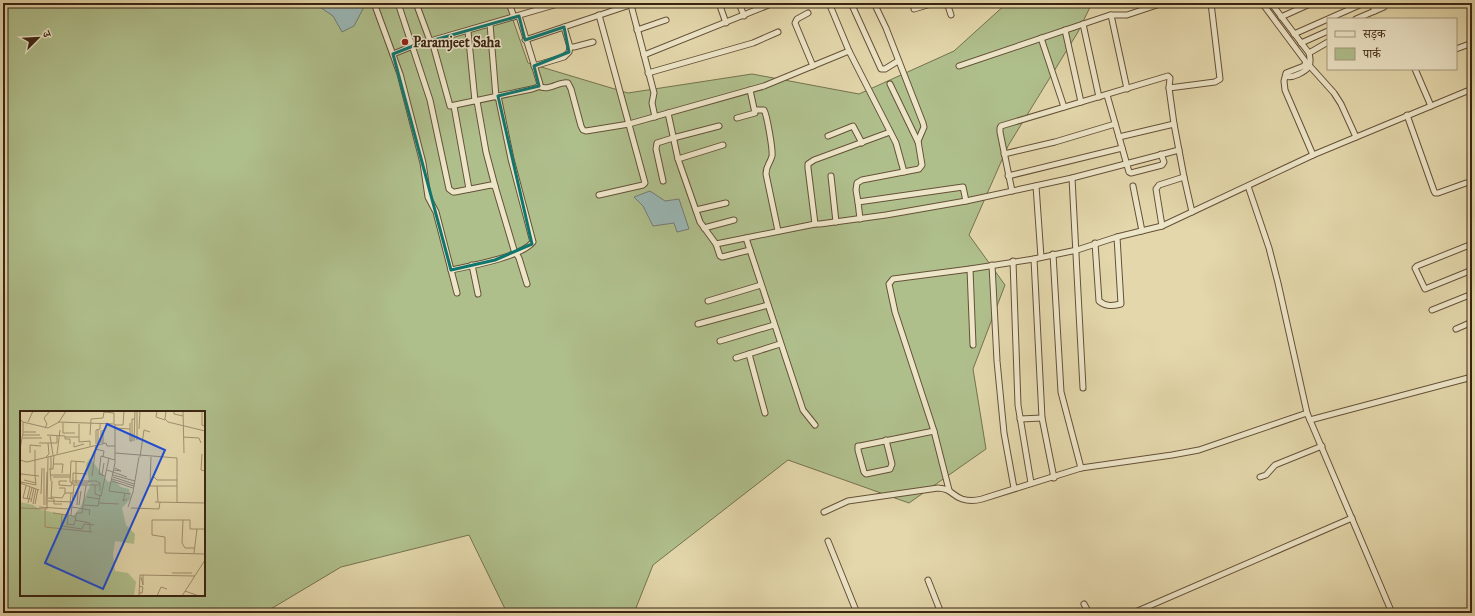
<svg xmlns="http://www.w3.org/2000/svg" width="1475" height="616" viewBox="0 0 1475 616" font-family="'IM FELL Great Primer','Noto Serif Devanagari',serif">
	<rect width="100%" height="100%" fill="#e3d7ab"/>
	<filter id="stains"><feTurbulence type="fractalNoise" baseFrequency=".005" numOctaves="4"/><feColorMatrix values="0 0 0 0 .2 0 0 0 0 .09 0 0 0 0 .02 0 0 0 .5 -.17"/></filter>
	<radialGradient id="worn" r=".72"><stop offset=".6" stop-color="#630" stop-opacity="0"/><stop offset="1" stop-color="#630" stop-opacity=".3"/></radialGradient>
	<path fill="#afbf8c" stroke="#75724f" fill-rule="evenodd" d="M3,3H507L528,63L628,93L752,74L859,94L954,51L1007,3H1092L1078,32L1008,146L969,235L1005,285L973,369L986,449L909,503L788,460L653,565L634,613H507L469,535L341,567L264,613H3ZM21,412H204V595H21Z"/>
	<g fill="#9ab7b5" stroke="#747c74">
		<polygon points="314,3 358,3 363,9 354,26 342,32 333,16"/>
		<polygon points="650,191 665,201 679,199 689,229 677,232 674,223 653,226 643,206 634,197"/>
	</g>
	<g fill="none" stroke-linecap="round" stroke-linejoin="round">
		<defs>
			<g id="street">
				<polyline points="374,3 400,74 423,163 428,197 436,212 457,293"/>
				<polyline points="398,3 430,100 449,189 453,192 455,192 491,185 495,186 514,250 519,258 527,284"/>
				<polyline points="416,3 430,41"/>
				<polyline points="509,3 514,17"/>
				<polyline points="719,3 726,23"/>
				<polyline points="739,3 744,16"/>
				<polyline points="829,3 849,51 896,143 904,172"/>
				<polyline points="851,3 881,69 885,69 898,61"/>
				<polyline points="947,3 951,15"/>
				<polyline points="1262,3 1306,62 1304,66 1286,73 1284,81 1285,90 1313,155"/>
				<path d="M1271,3L1309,53C1310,57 1311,62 1309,66C1306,72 1291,79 1286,76"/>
				<polyline points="1372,3 1375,11"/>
				<polyline points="631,5 654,93 652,103 655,117"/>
				<polyline points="914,9 934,3"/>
				<polyline points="808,13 797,19 795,23 813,66"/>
				<polyline points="1111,15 1127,89"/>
				<polyline points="1281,17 1312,3"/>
				<polyline points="1356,19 1384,7"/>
				<polyline points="490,24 496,97"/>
				<polyline points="1083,24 1099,97"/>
				<polyline points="564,27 570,47 574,47 593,42"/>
				<polyline points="637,30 666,20"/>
				<polyline points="1065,30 1081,102"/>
				<polyline points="468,31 475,101"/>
				<polyline points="1294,34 1364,3"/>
				<polyline points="1041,38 1064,107"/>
				<polyline points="525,40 636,3"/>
				<polyline points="432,41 450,106 532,89 538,87 540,84 519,16"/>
				<polyline points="1301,43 1328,31"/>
				<polyline points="1456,49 1472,43"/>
				<polyline points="1309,53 1328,42"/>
				<polyline points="393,54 413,46 561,3"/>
				<polyline points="644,55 771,4"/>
				<polyline points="1308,64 1334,93 1341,104 1356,137"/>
				<polyline points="534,66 564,57 569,52 570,47"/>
				<polyline points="959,66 1110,15 1127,15 1163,3"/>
				<polyline points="1415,69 1431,106"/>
				<polyline points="648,73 753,43 778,32"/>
				<polyline points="890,84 918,142"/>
				<path d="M539,86C548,92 559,81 568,83L571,89L581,126L583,130L586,131L629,124L764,86L849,51"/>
				<polyline points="1169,88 1215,82 1220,79 1211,3"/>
				<polyline points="1107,95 1129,172 1131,173 1162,165 1164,162 1161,154"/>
				<polyline points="477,101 486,152 495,186"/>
				<polyline points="454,106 469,189"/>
				<path d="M755,110H764C767,115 773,150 772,156C770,164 766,165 766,174L778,231"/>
				<polyline points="668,113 678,159 700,222 716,244 815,224"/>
				<polyline points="1407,115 1434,191 1435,193 1438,193 1466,183"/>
				<polyline points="737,118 755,113 750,90"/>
				<polyline points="890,132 814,160 808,164 808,168 815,224 820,224 886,215 966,201 1072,178 1179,150"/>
				<polyline points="828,136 853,126 862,143"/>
				<polyline points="1119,137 1174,124"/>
				<polyline points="1004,154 1055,142 1115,124"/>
				<polyline points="678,159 723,145"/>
				<polyline points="831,176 836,222"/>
				<polyline points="1008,176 1122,148"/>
				<polyline points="1072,178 1083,388"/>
				<polyline points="663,181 656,149 657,143 673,138 719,126"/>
				<polyline points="1036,186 1041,257"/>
				<polyline points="1133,186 1142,231"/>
				<polyline points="1248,186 1269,248 1278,283 1307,413 1392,613"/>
				<polyline points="1012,191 1000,132 1000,128 1001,126 1168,76 1170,78 1169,88 1174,124 1184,177 1192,212"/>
				<polyline points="599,195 643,185 645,183 599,15"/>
				<polyline points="858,202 856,190 857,183 862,180 919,169 922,165 918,141 924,127 923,123 886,28 874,3"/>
				<polyline points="696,210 726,203"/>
				<polyline points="860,219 858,202 963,187 966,201"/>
				<polyline points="1162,226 1156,189 1159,185 1184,177"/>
				<polyline points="704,228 734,220"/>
				<polyline points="746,238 803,410 815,425"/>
				<path d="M1095,243L1099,301C1106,307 1113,306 1121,304L1117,237"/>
				<polyline points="716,244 720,256 722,257 750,250"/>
				<polyline points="1472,244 1417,266 1415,268 1425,289 1472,270"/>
				<polyline points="1053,254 1061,392 1081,468"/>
				<polyline points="1034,259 1042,418 1054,478"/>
				<polyline points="1013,261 1018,405 1031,483"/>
				<polyline points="472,265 478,294"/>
				<polyline points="992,265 997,361 1004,433 1014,488"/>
				<polyline points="970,269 973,345"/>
				<path d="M451,270C471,266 521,257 533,242L511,159L498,96"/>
				<polyline points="708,301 761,285"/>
				<polyline points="1432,310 1472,294"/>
				<polyline points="698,324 768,305"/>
				<polyline points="1456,329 1472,322"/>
				<polyline points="720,341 774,325"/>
				<polyline points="749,354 765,413"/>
				<polyline points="736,358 780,344"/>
				<polyline points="1020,419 1042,418"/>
				<polyline points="1310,420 1472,377"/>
				<polyline points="886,440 892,464 890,469 866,474 864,472 858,450 858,446 860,446 934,431"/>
				<polyline points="1260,477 1266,475 1275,465 1322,446"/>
				<polyline points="949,490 934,431 895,312 889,284 893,279 970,269 1034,259 1077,250 1117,237 1162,226 1313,155 1472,89"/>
				<path d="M824,512L848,501L938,488C952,489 951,495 962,499C968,501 975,501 982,499L1081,468L1172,455L1199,450L1307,413"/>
				<polyline points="828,541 857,613"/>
				<polyline points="928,580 941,613"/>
				<polyline points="1084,604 1089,613"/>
				<polyline points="1133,613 1352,518"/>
			</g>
		</defs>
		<use href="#street" stroke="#655138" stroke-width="7"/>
		<use href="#street" stroke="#ede5c8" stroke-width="5"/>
	</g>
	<path fill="none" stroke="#0f766e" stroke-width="3" stroke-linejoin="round" d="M519,16L525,40L564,27L569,52L534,66L539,86L498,96L532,244L495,260L451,270L393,54L413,46Z"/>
	<circle fill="#8f2418" stroke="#ede5c8" stroke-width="1.5" cx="405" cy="42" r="4"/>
	<g text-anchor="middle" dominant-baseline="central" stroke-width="3" stroke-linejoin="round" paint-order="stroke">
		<g font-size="14" font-weight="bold" fill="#3b2412" stroke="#ede5c8" text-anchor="start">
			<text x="413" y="42">Paramjeet Saha</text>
		</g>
	</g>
	<g transform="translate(20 411)">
		<rect width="185" height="185" fill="#e3d7ab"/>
		<path d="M70,47L88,71L94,69L101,76L109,78L111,87L102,97L106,114L115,123L114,133L95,130L93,144L95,160L108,162L116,171L114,185H0V91L13,94L21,99L53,105L60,97L70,75L66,53Z" fill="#afbf8c"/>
		<path fill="none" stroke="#a08f6e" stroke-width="1" d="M137,0L136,6L145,9M146,0L145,8L148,11L185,20M154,0V3L163,5M163,0L164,42M182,0V14L185,15M0,8L3,11V22L0,38M3,11L28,17L39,11L46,0M8,11L13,0M38,11L95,13V52L89,80L111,83M43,12V22H55M110,12V30H112V8H115M59,13V31L70,30V35M95,14H103L104,0M25,17L27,13L24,7L30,0M95,17L110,18M119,18L120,0M81,19V32M3,21H16M3,24H20M27,24L45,25V28H50V33M70,24L71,8L83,7L84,1L94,2V12M30,25L33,44M45,26H59M163,26L179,27L181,32M3,27H22M117,29V0M114,30L115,0M54,31V36L64,33M19,32H37V25M83,32V19M76,33V19L80,18V13M78,33V19M75,38L84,40L83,46M10,42V34L21,35M95,42L157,47V92M37,43L40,19M182,43L181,59L185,60M26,46L29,43L28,32M120,46L124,19L130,21M0,49L7,51L86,32L87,35H95M65,51L51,50L50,71L54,74H79M34,53H43L42,62M29,58H33L34,44M30,58L31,70M31,58V45M87,59L107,66M94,59L101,60L95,57M0,60L1,63L19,65M15,64V39M31,64H50M82,64L84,52M93,64L115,70M72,65L76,34M85,65L79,63L81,45L95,49M33,66H50M93,66L114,73M134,66L137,69H157M92,68L114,75M4,69L16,72M47,70H39V74L51,75L52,73M53,70V62L67,63M92,70L113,77M1,71L16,74L15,64M0,72L19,79M51,72H68L69,70M52,72V70H76L80,72V80M56,72V50M75,74V83L81,85L89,47M6,75L3,87L11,88M128,75H157M130,75L131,46M137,75L138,91M39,77H45V82H53M105,82L103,90L107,88M21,83L22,57M31,86L42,87L45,82M67,86L80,88M28,87L34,88V93H42M7,88L10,76M31,88L32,70M28,90L52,91M11,91L14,77M135,91L185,92M8,92L12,77M79,92L99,93M13,93L16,78M15,93L18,78M24,94V57M26,94L27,61M57,94L58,80M59,94L61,80M64,94L78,95L80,85M50,95L51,82M19,96L49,98M52,96L70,99L69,104M108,96L113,81L119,46M0,97L27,98L28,46M111,97L139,98L140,91M25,98V116L72,121M33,102L48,104M51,104L54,74M56,105L57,102H62L66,74M55,109L70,112V121M163,109L162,132L165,137H174M47,113L54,114L56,106L49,104M47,114L49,97M42,115L62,118L64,113L74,114M41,117L42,103M185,118H170V109H132V124L145,126V142L185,143M174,142L177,118M152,162H172M121,166L123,174V164M165,180L179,185M119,182H122L123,176L119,175M119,185L120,164L175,165M137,185L141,176L147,178M162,185L185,149"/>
		<path fill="#1d4ed8" fill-opacity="0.15" stroke="#1d4ed8" stroke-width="2" d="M87,13L145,39L83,178L25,152Z"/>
		<rect width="185" height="185" fill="none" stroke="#3b2412" stroke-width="2"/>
	</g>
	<rect width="1475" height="616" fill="none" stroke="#e3d7ab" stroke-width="16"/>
	<rect x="4" y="4" width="1467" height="608" fill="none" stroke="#3b2412" stroke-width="2"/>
	<rect x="8" y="8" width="1459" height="600" fill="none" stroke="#3b2412"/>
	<rect x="1327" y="18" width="130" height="52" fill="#ede5c8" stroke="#a6987f"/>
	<rect x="1335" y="31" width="20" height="6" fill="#ede5c8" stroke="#a6987f"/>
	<text x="1363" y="38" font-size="12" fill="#3b2412">सड़क</text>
	<rect x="1335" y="48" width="20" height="12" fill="#afbf8c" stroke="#a6987f"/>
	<text x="1363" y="58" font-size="12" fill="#3b2412">पार्क</text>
	<g transform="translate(38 38) rotate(66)" stroke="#ede5c8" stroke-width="3" paint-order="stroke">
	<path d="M0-3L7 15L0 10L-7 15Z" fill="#3b2412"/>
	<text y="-6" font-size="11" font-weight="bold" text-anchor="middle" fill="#3b2412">उ</text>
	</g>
	<rect width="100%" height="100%" filter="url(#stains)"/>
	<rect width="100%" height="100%" fill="url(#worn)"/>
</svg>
